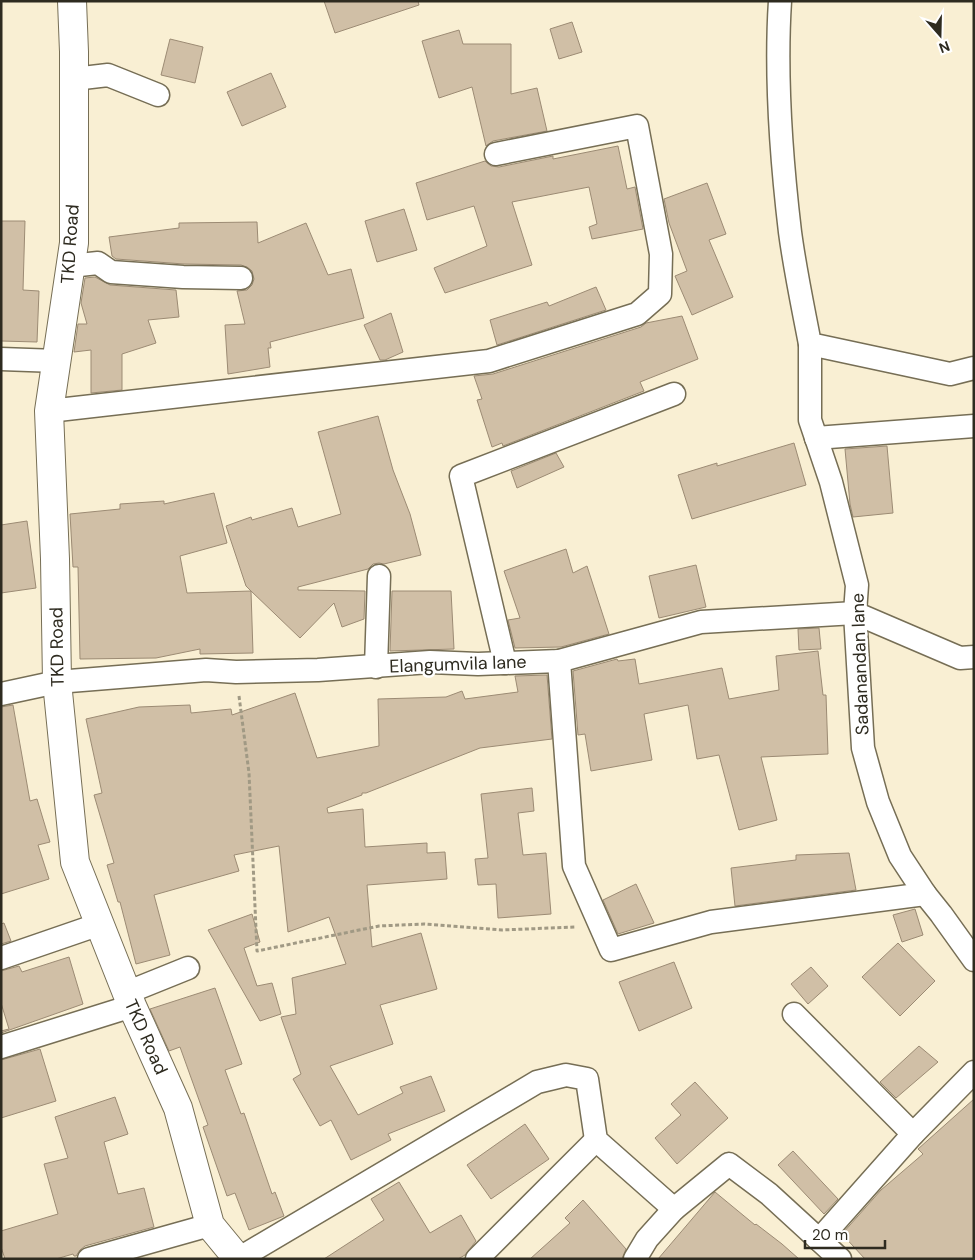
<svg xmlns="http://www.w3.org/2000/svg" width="975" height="1260" viewBox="0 0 975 1260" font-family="'DM Sans',sans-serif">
	<rect width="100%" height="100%" fill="#f9efd3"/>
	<g fill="#d0bfa6" stroke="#9c8b74">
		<polygon points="324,1 418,1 419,5 335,33"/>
		<polygon points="572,22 582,52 559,59 550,29"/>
		<polygon points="459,30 463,44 511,44 511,94 537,88 547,131 493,141 486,146 472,87 439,98 422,41"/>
		<polygon points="170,39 203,47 195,83 161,75"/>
		<polygon points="271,73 286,107 242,126 227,92"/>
		<polygon points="618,146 627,189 635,187 643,229 592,239 589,227 597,224 589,187 512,202 532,265 445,293 434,268 487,246 474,206 427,220 416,183 485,161 491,166 499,167 553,156 553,159"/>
		<polygon points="707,183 726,234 709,240 733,297 692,315 675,276 687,271 669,223 664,199"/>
		<polygon points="404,209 417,250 377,262 365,221"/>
		<polygon points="1,221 25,221 23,290 39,291 37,342 1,341"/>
		<polygon points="257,222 258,243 306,223 328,275 351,269 364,318 270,342 271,348 268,348 270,367 228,374 225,325 245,324 237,291 247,290 252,285 254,279 252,271 247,267 241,265 184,264 116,259 112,256 109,237 179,228 179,223"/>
		<polygon points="95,277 110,285 176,290 179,317 148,320 156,343 122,354 122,390 91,393 91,350 74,352 78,324 87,324 81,303 85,278"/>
		<polygon points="596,287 606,310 497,345 490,320 547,302 549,306"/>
		<polygon points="391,313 403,352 385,360 380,360 364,325"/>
		<polygon points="682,316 698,359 640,382 644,391 503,446 502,443 492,447 477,400 482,399 474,376 493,374 641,327 646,323"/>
		<polygon points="378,416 393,470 410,514 421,555 384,564 379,563 373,564 368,569 298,587 298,590 365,591 364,619 342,627 334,603 300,638 251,591 253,653 200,654 200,649 156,658 80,659 78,567 73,567 70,514 120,509 120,504 164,501 164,504 214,493 227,543 180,556 187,593 251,591 246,586 226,526 251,517 252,520 292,508 298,527 341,514 318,432"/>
		<polygon points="794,443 806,485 692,519 678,475 717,463 717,466"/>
		<polygon points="887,446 893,513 853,517 850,504 845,449"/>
		<polygon points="556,453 564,467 517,488 511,471"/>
		<polygon points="27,521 36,588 1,593 1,525"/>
		<polygon points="566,549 573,573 587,566 609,634 561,647 515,648 508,620 520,618 504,571"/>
		<polygon points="696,565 706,607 659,618 649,576"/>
		<polygon points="392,591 451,591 454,649 390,651"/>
		<polygon points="819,628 821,649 799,650 798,629"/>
		<polygon points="818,651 823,695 826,695 828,754 761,757 777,820 739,830 719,755 697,759 688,705 644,714 652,760 591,771 585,734 578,735 573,671 617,659 618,661 635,659 639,684 722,668 729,699 779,690 776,656"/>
		<polygon points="547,675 552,739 480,748 366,793 362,793 362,795 327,808 328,813 363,809 365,847 427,843 427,853 445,852 447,879 367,885 372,947 421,933 437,989 380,1005 393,1044 330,1066 358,1115 403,1093 400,1087 431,1076 445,1111 388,1134 391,1140 351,1160 331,1120 320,1126 293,1079 301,1074 281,1017 296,1014 292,978 346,964 329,917 288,932 279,846 234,855 239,871 154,895 170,955 136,964 120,902 118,902 107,865 114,863 94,795 102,793 86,719 139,707 190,705 191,713 231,709 232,715 295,693 317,758 379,746 378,699 446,697 462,691 465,699 518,692 515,676"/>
		<polygon points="13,705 30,801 37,799 50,842 38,845 49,879 1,894 1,707"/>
		<polygon points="532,788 534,811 518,813 523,855 546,853 551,914 498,918 496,884 478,885 475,859 488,858 481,794"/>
		<polygon points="849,853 856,890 735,906 731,868 796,860 796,855"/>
		<polygon points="636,884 654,923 618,934 603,900"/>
		<polygon points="915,909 923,935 902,942 893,915"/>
		<polygon points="252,914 260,942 244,948 257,986 272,983 281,1014 260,1021 208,930"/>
		<polygon points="4,923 11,941 1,944 1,924"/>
		<polygon points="898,943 935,981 900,1016 862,977"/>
		<polygon points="69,957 83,1004 1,1033 1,1031 9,1029 1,1003 1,971 19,966 22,972"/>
		<polygon points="674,962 692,1008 639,1031 619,982"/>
		<polygon points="811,967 828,986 808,1004 791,984"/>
		<polygon points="215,988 242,1064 225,1070 241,1114 244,1113 272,1194 275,1192 284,1216 249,1230 235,1193 227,1196 203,1127 208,1125 180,1047 169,1051 150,1009"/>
		<polygon points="919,1046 938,1062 896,1098 880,1082"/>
		<polygon points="40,1049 56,1101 1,1118 1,1060"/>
		<polygon points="695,1082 728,1118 677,1164 655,1138 681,1115 671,1104"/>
		<polygon points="115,1097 128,1134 104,1142 118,1194 144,1188 154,1227 85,1246 80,1250 76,1256 74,1256 73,1254 56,1259 5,1259 1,1247 1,1231 58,1214 44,1164 68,1158 55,1117"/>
		<polygon points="974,1099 974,1259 865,1259 842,1234 881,1190 923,1154 918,1149"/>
		<polygon points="525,1124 549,1159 491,1199 467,1165"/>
		<polygon points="793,1151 838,1199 824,1214 778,1165"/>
		<polygon points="399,1182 430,1233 461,1215 476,1241 465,1255 458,1259 324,1259 384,1220 371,1199"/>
		<polygon points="715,1192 755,1225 756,1224 782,1244 799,1259 658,1259"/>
		<polygon points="583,1200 626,1249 622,1259 530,1259 570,1223 565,1218"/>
	</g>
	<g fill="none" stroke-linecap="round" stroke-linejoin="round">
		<defs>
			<g id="minor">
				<path d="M780,1C775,78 781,156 790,232C795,270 803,307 810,344L950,374L974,368"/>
				<polyline points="74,79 108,75 158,95"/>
				<polyline points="70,266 98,263 111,272 183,277 241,278"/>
				<polyline points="810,344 810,420 831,482 857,585 855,613 863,748 878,802 900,856 925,894 941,914 974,960"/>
				<polyline points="1,359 57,361"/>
				<polyline points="49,411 489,361 637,314 660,294 661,254 637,126 496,154"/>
				<polyline points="816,438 974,426"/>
				<polyline points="559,661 574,866 611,950 711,922 925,894"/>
				<polyline points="505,663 461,476 674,394"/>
				<polyline points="376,667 379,576"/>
				<polyline points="1,694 57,682 206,670 236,672 318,670 430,662 478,664 559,661 701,622 855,613 960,658 974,657"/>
				<polyline points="1,958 100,924"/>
				<polyline points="126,993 188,968"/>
				<polyline points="794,1014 913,1134"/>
				<polyline points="1,1047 132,1006"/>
				<polyline points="819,1240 913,1134 974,1072"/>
				<polyline points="89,1259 210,1225"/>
				<polyline points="238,1259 537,1082 566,1075 587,1079 596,1140 674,1209 729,1164 769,1194 840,1259"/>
				<polyline points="477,1259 596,1140"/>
				<polyline points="635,1259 647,1239 674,1209"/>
			</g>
			<polyline id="tertiary" points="72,1 74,52 74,243 49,411 55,559 57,682 75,862 132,1006 178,1108 210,1225 238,1259"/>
		</defs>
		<use href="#minor" stroke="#766e55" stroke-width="25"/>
		<use href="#tertiary" stroke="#766e55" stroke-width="30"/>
		<polyline stroke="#a09984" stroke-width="3" stroke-dasharray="4 2.5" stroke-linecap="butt" points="239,696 249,773 257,951 379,926 424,924 502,930 575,927"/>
		<use href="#minor" stroke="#fff" stroke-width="22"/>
		<use href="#tertiary" stroke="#fff" stroke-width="28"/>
	</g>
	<g text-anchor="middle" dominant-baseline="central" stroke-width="5" stroke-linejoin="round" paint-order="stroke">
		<g font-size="18" fill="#2e2b20" stroke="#fff">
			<text transform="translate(70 244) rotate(-86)">TKD Road</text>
			<text transform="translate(57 647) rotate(-91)">TKD Road</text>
			<text transform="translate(458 664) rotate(-2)">Elangumvila lane</text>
			<text transform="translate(860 664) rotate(-92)">Sadanandan lane</text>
			<text transform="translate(146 1037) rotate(66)">TKD Road</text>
		</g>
	</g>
	<rect width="975" height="1260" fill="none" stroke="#2e2b20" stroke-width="5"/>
	<g transform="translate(940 35) rotate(160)" stroke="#ffffff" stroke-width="4" paint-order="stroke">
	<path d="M0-4L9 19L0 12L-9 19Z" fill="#2e2b20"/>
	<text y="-8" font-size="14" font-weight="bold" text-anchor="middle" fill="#2e2b20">N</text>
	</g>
	<path d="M805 1240v8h80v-8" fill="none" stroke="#2e2b20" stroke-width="2.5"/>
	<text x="812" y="1240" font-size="15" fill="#2e2b20" stroke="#ffffff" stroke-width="4" paint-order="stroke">20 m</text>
</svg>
